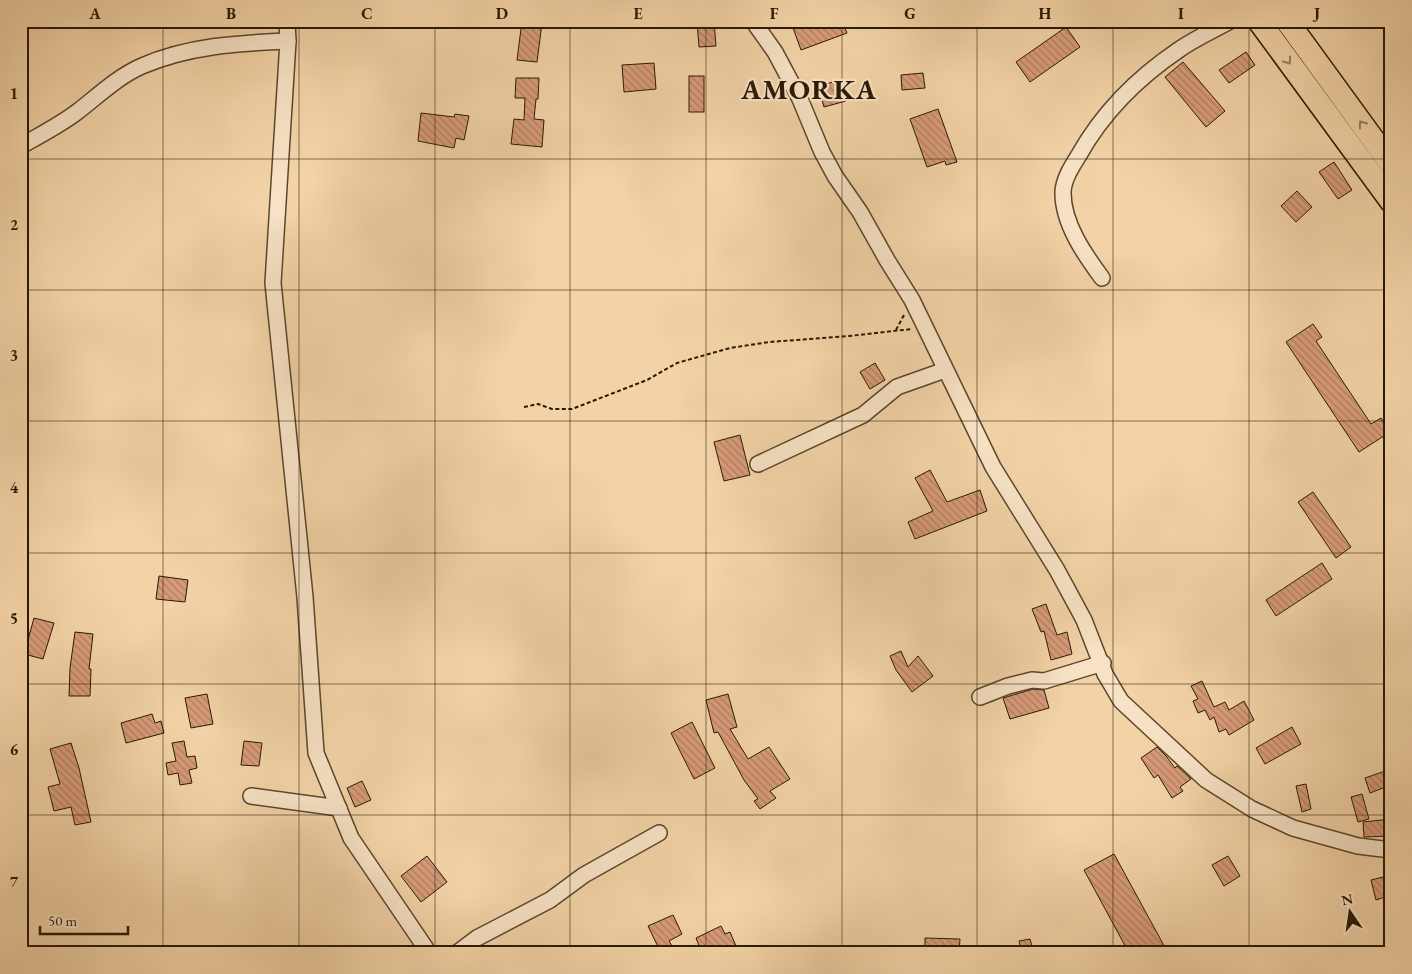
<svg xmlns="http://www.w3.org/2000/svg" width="1412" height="974" viewBox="0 0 1412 974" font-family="'EB Garamond',serif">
	<defs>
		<pattern id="building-back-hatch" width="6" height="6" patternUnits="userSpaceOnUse" patternTransform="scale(1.25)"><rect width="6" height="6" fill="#d89b79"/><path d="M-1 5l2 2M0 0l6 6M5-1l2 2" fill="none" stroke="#af7e61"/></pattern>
	</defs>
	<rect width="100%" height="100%" fill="#f2d2a6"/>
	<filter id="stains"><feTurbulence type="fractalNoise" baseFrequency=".004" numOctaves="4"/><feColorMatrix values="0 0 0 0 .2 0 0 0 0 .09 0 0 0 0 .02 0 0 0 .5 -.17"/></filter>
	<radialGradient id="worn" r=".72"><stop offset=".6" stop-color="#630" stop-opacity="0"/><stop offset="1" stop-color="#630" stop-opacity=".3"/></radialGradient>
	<g fill="url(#building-back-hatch)" stroke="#281905">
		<polygon points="522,21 542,23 537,62 517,60"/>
		<polygon points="714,21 716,46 699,47 697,22"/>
		<polygon points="803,21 842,21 847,33 801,50 792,25"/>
		<polygon points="1066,27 1080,47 1030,82 1016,62"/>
		<polygon points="1246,52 1255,65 1229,83 1219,70"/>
		<polygon points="1183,62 1225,111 1206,127 1165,77"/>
		<polygon points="654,63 656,89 624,92 622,65"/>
		<polygon points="923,73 925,88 902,90 901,75"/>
		<rect x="689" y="76" width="15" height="36"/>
		<polygon points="516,78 539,78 538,99 536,99 534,119 544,120 542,147 511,144 514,119 524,120 525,98 515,98"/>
		<polygon points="841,80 846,101 824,107 818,86"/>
		<polygon points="938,109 957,162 946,165 945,161 927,167 910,119"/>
		<polygon points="421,113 454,117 455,114 469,116 464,140 456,138 454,148 418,141"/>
		<polygon points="1334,162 1352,190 1338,199 1319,172"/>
		<polygon points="1297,191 1312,207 1296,222 1281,206"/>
		<polygon points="1313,324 1322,337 1316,341 1371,424 1381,418 1390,432 1359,452 1286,342"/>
		<polygon points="875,363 885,380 870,389 860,372"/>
		<polygon points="740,435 750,475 724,481 714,442"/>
		<polygon points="930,470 947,502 980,490 987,511 915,539 908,522 933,511 915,478"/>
		<polygon points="1313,492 1351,547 1336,558 1298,502"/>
		<polygon points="1322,563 1332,579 1276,616 1266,600"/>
		<polygon points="159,576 188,580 185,602 156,599"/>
		<polygon points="1046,604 1057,635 1067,632 1072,654 1051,660 1044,631 1041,632 1032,609"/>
		<polygon points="34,618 54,623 43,659 24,654"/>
		<polygon points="75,632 93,634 89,669 91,669 90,696 69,696 70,668"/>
		<polygon points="901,651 908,667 918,656 933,676 912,692 896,670 890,656"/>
		<polygon points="1202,681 1214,707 1225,702 1229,710 1244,701 1254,720 1229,735 1226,729 1219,732 1214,717 1210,720 1205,710 1198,713 1193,701 1198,699 1191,686"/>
		<polygon points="1033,689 1044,690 1049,708 1010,719 1003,698"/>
		<polygon points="207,694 213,724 191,728 185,698"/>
		<polygon points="728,694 737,727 730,729 748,759 769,747 790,779 770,791 776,798 760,809 754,801 758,799 744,780 718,732 714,733 706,700"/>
		<polygon points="152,714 155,723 161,721 164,733 126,743 121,723"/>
		<polygon points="692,722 715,768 694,779 671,733"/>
		<polygon points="1292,727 1301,744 1265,764 1256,748"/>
		<polygon points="184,741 187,757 195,756 197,768 189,770 192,783 180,785 178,773 168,775 166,763 176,761 172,743"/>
		<polygon points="244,741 262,743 259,766 241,765"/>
		<polygon points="71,743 79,768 91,822 80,824 75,825 71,807 54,811 48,787 60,784 50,749"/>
		<polygon points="1157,747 1166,756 1175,768 1177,766 1191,779 1180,787 1183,791 1172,798 1158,775 1154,778 1141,758"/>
		<polygon points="1391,769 1391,785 1370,793 1365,778"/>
		<polygon points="362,781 371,800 355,807 347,788"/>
		<polygon points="1306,784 1311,809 1302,812 1296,786"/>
		<polygon points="1362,794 1369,819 1358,822 1351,797"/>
		<polygon points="1391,819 1391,836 1364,837 1363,822"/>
		<polygon points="1114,854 1168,953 1129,953 1084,870"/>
		<polygon points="427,856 447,882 421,902 401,876"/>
		<polygon points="1228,856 1240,876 1224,886 1212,865"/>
		<polygon points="1391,875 1391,895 1376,900 1371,880"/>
		<polygon points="673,915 682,934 669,941 676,953 661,953 648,926"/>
		<polygon points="721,926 725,934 730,932 739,953 702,953 696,938"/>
		<polygon points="925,938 960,939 959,953 925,953"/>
		<polygon points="1030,939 1034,953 1022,953 1019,941"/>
	</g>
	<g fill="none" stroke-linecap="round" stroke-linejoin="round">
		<defs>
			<g id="minor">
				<polyline points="287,21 288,41 273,283 305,597 316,753 351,838 429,953"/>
				<polyline points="753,21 775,52 800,99 822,152 835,176 860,212 887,260 912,300 993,467 1057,570 1084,620 1105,674 1121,701 1206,780 1252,809 1293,828 1358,846 1391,850"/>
				<path d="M21,146C40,135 60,125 77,112C98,96 117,77 142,66C188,46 238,43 288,41"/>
				<path d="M1102,278C1085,255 1063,224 1063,193C1063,180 1072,166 1079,155C1103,112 1140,76 1180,49C1196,38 1214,30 1230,21"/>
				<polyline points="758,464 863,415 897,387 945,370"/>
				<polyline points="980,697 1008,686 1032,680 1044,681 1103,663"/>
				<polyline points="251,796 339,808"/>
				<polyline points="457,953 477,938 550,900 584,875 659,833"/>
			</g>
			<g id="highway">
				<polyline points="1259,21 1391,201"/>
				<polyline points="1287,21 1391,164"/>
			</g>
		</defs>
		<use href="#minor" stroke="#5a472d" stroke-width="18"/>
		<use href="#highway" stroke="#281905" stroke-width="25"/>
		<g stroke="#281905" stroke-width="2" stroke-dasharray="4 2.5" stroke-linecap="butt">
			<polyline points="896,330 904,315"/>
			<polyline points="524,407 538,404 552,409 572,409 647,380 677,363 730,348 769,342 849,336 912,329"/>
		</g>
		<use href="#minor" stroke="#f7e2c5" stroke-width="15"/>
		<use href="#highway" stroke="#f2d2a6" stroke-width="22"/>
	</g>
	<defs><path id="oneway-chevron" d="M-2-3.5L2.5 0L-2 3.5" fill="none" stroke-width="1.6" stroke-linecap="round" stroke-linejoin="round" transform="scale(1.25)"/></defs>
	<g stroke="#977f5e">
		<use href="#oneway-chevron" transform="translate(1288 61) rotate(54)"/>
		<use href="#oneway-chevron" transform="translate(1362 124) rotate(-126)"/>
	</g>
	<path fill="none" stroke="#281905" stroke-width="1" stroke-opacity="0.55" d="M163,21V953M299,21V953M435,21V953M570,21V953M706,21V953M842,21V953M977,21V953M1113,21V953M1249,21V953M21,159H1391M21,290H1391M21,421H1391M21,553H1391M21,684H1391M21,815H1391"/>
	<g text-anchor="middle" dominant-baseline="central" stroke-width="4.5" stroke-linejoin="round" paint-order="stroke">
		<g font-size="28" font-weight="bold" letter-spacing="1" fill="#281905" stroke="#f7e2c5">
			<text x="809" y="89">AMORKA</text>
		</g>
	</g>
	<rect width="1412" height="974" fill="none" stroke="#f2d2a6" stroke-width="55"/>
	<g transform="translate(1350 912) rotate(347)" stroke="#f7e2c5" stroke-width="4" paint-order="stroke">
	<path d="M0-4L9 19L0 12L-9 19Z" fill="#281905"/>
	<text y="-8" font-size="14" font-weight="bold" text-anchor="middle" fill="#281905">N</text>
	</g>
	<path d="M40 926v8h88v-8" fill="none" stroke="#281905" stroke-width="2.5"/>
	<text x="48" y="926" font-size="15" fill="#281905" stroke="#f7e2c5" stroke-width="4" paint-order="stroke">50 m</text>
	<rect x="28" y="28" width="1356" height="918" fill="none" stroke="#281905" stroke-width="2"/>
	<g font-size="16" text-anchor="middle" font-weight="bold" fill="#281905">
		<text x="95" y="19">A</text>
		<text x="231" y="19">B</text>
		<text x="367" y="19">C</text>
		<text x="502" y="19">D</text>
		<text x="638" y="19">E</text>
		<text x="774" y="19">F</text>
		<text x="910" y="19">G</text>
		<text x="1045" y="19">H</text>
		<text x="1181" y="19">I</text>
		<text x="1317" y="19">J</text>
		<text x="14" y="99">1</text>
		<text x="14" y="230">2</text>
		<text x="14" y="361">3</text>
		<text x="14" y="493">4</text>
		<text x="14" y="624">5</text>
		<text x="14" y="755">6</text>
		<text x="14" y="887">7</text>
	</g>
	<rect width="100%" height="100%" filter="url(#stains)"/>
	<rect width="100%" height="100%" fill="url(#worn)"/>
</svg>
